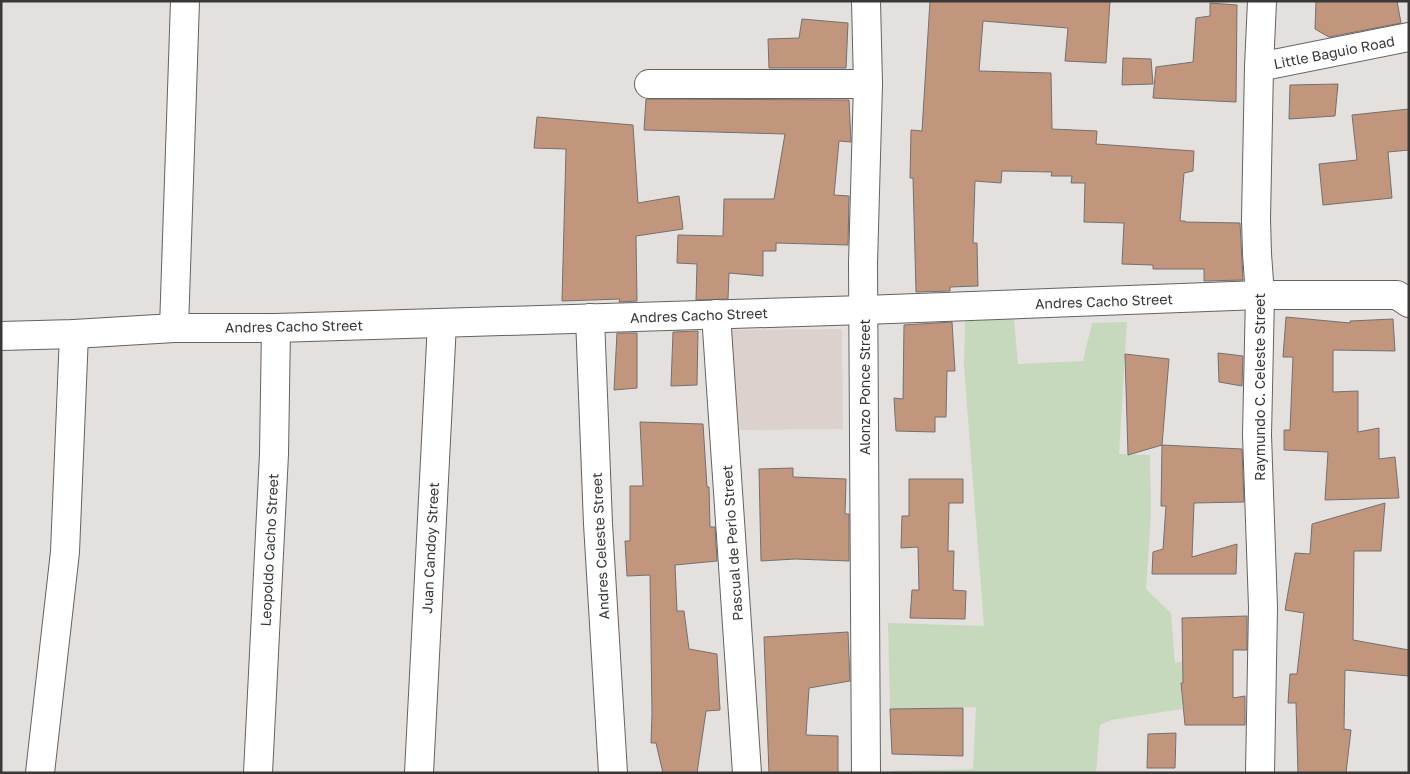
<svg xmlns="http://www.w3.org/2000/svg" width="1410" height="774" viewBox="0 0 1410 774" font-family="'Golos Text',sans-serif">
	<rect width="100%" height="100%" fill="#e3e0de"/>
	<polygon fill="#dcd1cc" points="842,329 843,429 731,430 731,330"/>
	<polygon fill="#c6d9bc" points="1014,319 1018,364 1083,361 1092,323 1127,322 1119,454 1150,455 1151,515 1146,589 1171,613 1175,663 1206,657 1203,683 1181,683 1182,709 1111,720 1100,725 1096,773 892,773 892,771 973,769 976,707 890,709 888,623 984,626 964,366 965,321"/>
	<g fill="#c2967d" stroke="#73706f">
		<polygon points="930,1 1110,1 1106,63 1065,61 1068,28 983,21 979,71 1051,73 1052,129 1097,131 1096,144 1194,151 1193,171 1184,173 1180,221 1185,221 1185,222 1240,223 1243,280 1204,281 1204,269 1153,269 1153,265 1122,264 1124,223 1084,222 1085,183 1071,183 1072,176 1051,176 1052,172 1002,171 1001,183 975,181 973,243 977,243 978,286 950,287 950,291 916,292 913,178 910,178 911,130 922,131"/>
		<polygon points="1316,1 1397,1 1401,23 1329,37 1315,29"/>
		<polygon points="1210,3 1237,5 1236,102 1153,98 1156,67 1193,62 1196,18 1210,16"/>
		<polygon points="802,19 848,23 846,68 769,68 768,39 799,38"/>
		<polygon points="1123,58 1151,59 1153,84 1122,85"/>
		<polygon points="1338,84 1335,116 1289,119 1290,85"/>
		<polygon points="646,99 849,100 851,142 839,141 834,195 849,196 848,245 776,243 776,251 763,251 763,276 729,273 728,299 696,300 697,264 677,263 678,235 723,236 724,199 774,199 785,134 644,130"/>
		<polygon points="1409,109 1409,150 1388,152 1392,198 1323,205 1319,164 1357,160 1352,115"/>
		<polygon points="537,117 633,125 638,203 679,196 683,229 636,236 637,301 619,302 620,299 562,301 566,149 534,148"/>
		<polygon points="1286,317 1350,323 1350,321 1393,319 1395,351 1333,350 1333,392 1358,391 1358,432 1379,428 1379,459 1395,457 1399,498 1325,500 1328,452 1284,450 1284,430 1290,430 1293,357 1283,357"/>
		<polygon points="952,322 955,371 947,371 946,417 935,417 935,432 896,431 894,398 903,399 904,325"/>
		<polygon points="698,331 697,385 671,386 673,332"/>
		<polygon points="617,333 637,333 637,388 614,390"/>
		<polygon points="1218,353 1243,356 1242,386 1219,382"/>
		<polygon points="1125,354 1169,359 1162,445 1128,455"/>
		<polygon points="640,422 703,424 707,487 709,487 710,527 715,527 717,561 675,565 677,611 684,611 689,649 717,654 720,710 706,711 697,773 663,773 656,743 651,743 652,714 650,575 627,576 625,541 630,541 630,486 643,486"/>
		<polygon points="1162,445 1242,449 1244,502 1194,503 1192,557 1237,544 1236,574 1152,574 1153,552 1163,549 1166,506 1161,506"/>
		<polygon points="793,468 793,477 846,479 845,514 849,514 849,561 795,559 761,561 759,469"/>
		<polygon points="909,479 963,479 963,503 949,503 948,551 954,551 953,590 966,591 965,619 910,618 912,590 919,590 918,547 901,548 902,516 909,516"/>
		<polygon points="1385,503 1381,551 1354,551 1353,640 1409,650 1409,676 1345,670 1344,729 1351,730 1346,773 1298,773 1296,703 1288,703 1290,674 1297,674 1304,613 1285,610 1295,553 1310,554 1312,524"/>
		<polygon points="1247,616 1247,650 1233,650 1233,698 1245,696 1245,725 1185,725 1181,683 1183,683 1182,618"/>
		<polygon points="848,632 850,681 809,688 806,735 838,736 838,773 769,773 764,637"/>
		<polygon points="963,708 963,756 892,754 890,709"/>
		<polygon points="1176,733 1175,768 1147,768 1148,734"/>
	</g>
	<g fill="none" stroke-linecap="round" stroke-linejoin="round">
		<defs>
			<g id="minor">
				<polyline points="1259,67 1409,37"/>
				<polyline points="649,84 868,84"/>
				<polyline points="716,314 747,773"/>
				<polyline points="590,318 598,524 613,773"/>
				<polyline points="174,328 185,1"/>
				<polyline points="1,336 74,334 174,328 276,328 864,310 1260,295 1397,295 1409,303"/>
				<polyline points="40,773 65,552 74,334"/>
				<polyline points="258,773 274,454 276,328"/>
				<polyline points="419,773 442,323"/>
				<polyline points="866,773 863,264 868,84 866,1"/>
				<polyline points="1260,773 1263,607 1257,435 1260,295 1257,254 1256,219 1259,67 1262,1"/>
			</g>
		</defs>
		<use href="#minor" stroke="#656361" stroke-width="30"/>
		<use href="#minor" stroke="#fff" stroke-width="28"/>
	</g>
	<g text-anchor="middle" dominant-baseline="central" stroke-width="4" stroke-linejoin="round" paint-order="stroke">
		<g font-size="14" fill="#393837" stroke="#fff">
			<text transform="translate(1334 52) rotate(-11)">Little Baguio Road</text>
			<text transform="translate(1104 301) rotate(-2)">Andres Cacho Street</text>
			<text transform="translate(699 315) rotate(-2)">Andres Cacho Street</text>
			<text transform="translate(294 326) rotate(-1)">Andres Cacho Street</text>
			<text transform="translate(864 387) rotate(-90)">Alonzo Ponce Street</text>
			<text transform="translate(1259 387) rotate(-90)">Raymundo C. Celeste Street</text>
			<text transform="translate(732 543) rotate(-94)">Pascual de Perio Street</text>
			<text transform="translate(600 546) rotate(-93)">Andres Celeste Street</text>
			<text transform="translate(430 548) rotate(-87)">Juan Candoy Street</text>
			<text transform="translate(269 550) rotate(-87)">Leopoldo Cacho Street</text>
		</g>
	</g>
	<rect width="1410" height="774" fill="none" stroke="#393837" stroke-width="5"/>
</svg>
